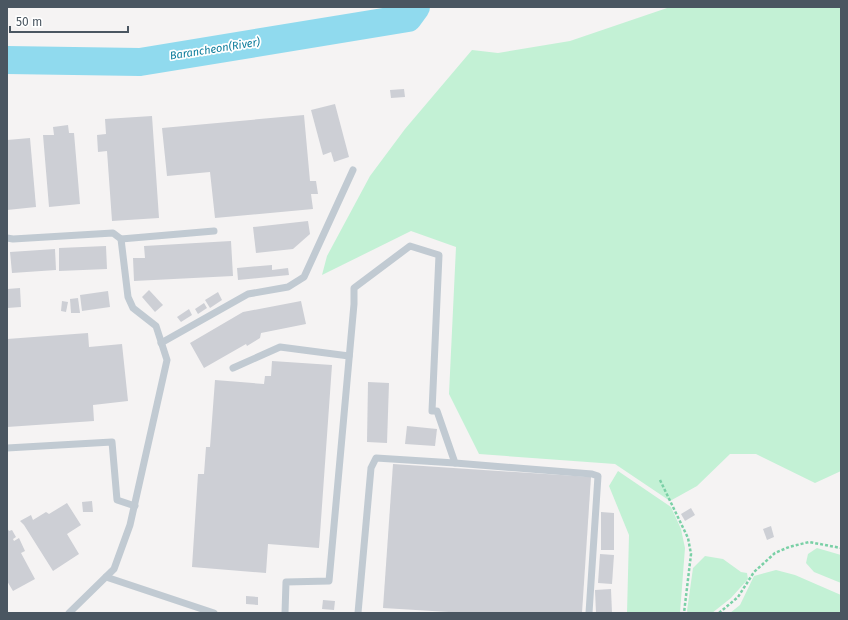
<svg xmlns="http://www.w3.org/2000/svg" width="848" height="620" viewBox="0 0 848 620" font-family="'Fira Sans',sans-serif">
	<rect width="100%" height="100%" fill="#f5f3f3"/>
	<g fill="#c3f1d5">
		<polygon points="670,7 841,7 841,471 815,483 756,454 730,454 697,486 670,501 615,464 479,454 449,394 456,247 411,231 322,275 327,256 370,176 405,129 472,50 498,53 570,41"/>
		<polygon points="618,471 671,507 681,529 685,548 680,613 627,613 629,535 609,486"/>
		<polygon points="817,548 841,555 841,583 814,572 806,563 808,554"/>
		<polygon points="705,556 723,559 741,572 747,573 748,579 731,598 712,613 688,613 687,611 693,568"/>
		<polygon points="776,570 795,575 841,595 841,613 730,613 740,605 754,576"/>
	</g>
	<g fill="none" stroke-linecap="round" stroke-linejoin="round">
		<polyline stroke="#90daee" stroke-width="28" points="7,60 140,62 408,18 416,7"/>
	</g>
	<g fill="#cdcfd5">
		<polygon points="404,89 405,97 391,98 390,90"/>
		<polygon points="335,104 349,157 334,162 331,152 323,155 311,110"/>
		<polygon points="304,115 310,181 316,181 318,194 311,194 313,209 215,218 210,172 167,176 162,128"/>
		<polygon points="152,116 159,218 112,221 107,151 98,152 97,135 106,134 105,119"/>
		<polygon points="68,125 69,133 74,133 80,204 49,207 43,135 54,135 53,127"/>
		<polygon points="30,138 36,207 7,210 7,140"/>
		<polygon points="308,221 310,234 293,249 256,253 253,227"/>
		<polygon points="231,241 233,276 134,281 133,258 145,258 144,246"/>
		<polygon points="106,246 107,269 59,271 59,248"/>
		<polygon points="55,249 56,270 12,273 10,252"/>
		<polygon points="272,265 272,270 288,268 289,275 238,280 237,268"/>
		<polygon points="20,288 21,307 7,308 7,289"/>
		<polygon points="149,290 163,305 155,312 142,297"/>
		<polygon points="108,291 110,307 82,311 80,295"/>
		<polygon points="218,292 222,300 210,308 205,300"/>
		<polygon points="78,298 80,313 71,313 70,299"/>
		<polygon points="62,301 68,302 66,312 61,311"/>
		<polygon points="301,301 306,324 261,333 260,338 247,346 246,344 204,368 190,343 243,312"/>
		<polygon points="204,303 207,308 198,314 195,309"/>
		<polygon points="189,309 192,315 181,322 177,317"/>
		<polygon points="88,333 89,347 122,344 128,401 93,405 94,421 7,427 7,339"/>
		<polygon points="272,361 332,365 319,548 268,544 266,573 192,567 198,474 204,474 206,447 210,447 215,380 264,384 265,376 271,376"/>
		<polygon points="368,382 389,383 387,443 367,442"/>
		<polygon points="407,426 437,429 435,446 405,444"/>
		<polygon points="393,464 591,477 582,613 465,613 383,608"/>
		<polygon points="92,501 93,512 83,512 82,502"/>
		<polygon points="67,503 81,525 67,534 79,554 53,571 24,525 20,521 31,515 33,520 46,512 49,514"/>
		<polygon points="691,508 695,515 685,521 681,514"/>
		<polygon points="601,512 614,513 614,550 601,550"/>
		<polygon points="771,526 774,537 767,540 763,529"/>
		<polygon points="7,528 9,531 12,530 16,537 13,539 14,541 19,538 25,551 21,553 35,579 13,591 7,581"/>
		<polygon points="600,554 614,555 612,584 598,583"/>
		<polygon points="611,589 612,613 596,613 595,590"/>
		<polygon points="246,596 258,597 258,605 246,604"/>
		<polygon points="323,600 335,601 334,610 322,609"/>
	</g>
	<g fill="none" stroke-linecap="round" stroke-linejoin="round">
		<g stroke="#7ad0a6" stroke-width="2.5" stroke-dasharray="3 2" stroke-linecap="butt">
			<polyline points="660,480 688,538 691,554 684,613"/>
			<polyline points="719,613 738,597 754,572 775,553 789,547 809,542 841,548"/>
		</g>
		<g stroke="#c1cad2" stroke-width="7">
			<polyline points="7,238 13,239 113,233 121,239 128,297 133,308 156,326 167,360 130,525 114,569 69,613"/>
			<polyline points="121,239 214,231"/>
			<polyline points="161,343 248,294 288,287 304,277 353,170"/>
			<polyline points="233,368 280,347 349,356"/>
			<polyline points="7,448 112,442 117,500 135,506"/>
			<polyline points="106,577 214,613"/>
			<polyline points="285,613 286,582 329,581 354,304 354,288 410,246 439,255 432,411 437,411 455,463 592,474 598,476 589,613"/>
			<polyline points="358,613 371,468 376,458 455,463"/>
		</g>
	</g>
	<g text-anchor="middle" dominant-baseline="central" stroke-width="3.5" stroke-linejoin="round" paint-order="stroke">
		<g font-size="11" font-style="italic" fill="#0c7c9b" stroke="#fff">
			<text transform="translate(215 49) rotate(-9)">Barancheon(River)</text>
		</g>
	</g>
	<rect width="848" height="620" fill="none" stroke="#4a5661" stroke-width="16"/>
	<path d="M10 26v6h118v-6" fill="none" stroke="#4a5661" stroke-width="2"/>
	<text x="16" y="26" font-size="12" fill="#4a5661" stroke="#ffffff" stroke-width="3" paint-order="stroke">50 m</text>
</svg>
